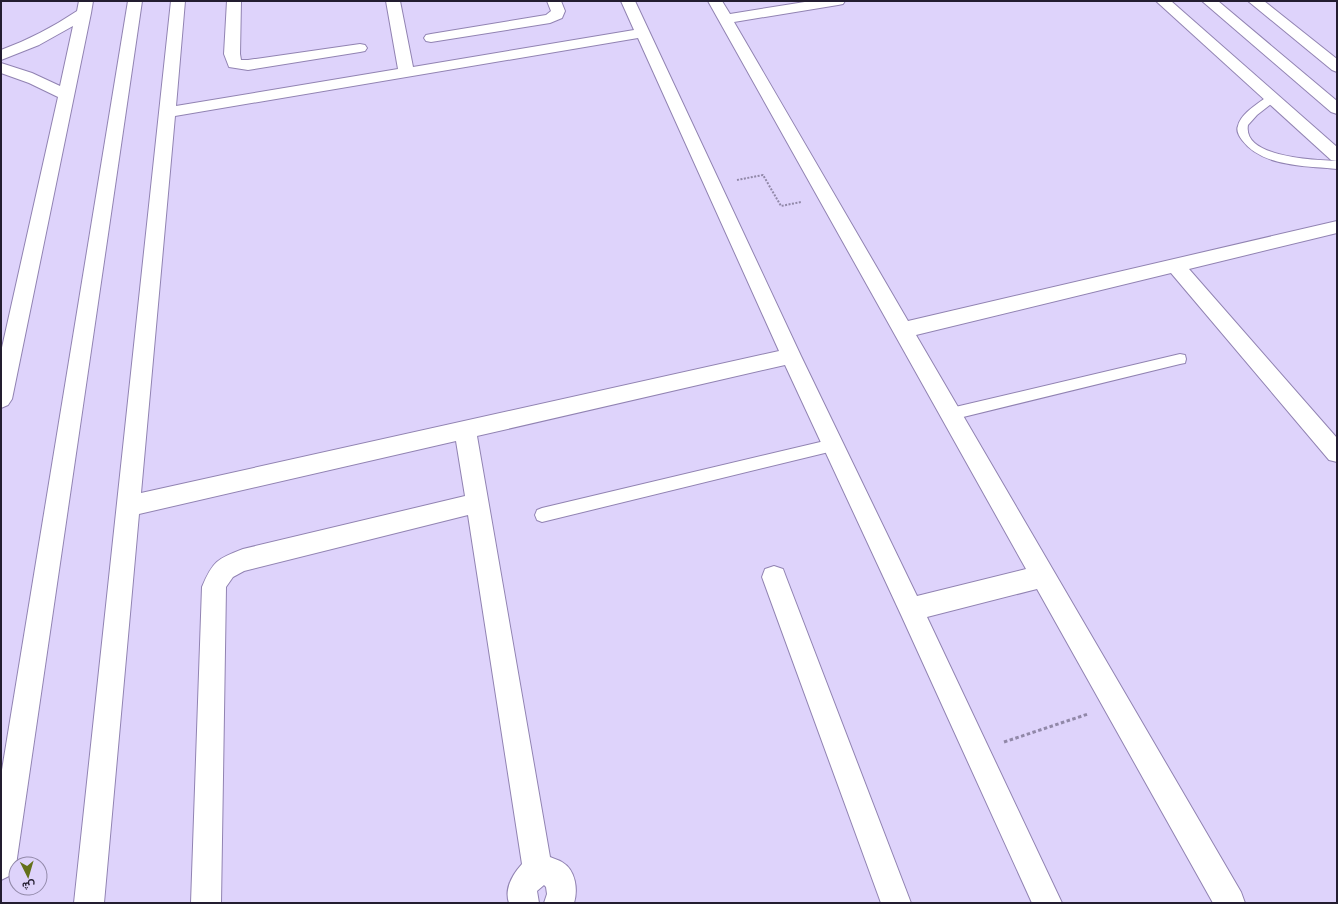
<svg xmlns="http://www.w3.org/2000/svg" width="1338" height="904" viewBox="0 0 1338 904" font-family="'Roboto Serif',Vazirmatn,serif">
	<rect width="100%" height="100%" fill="#ded3fb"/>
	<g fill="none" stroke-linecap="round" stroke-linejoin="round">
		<defs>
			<g id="lane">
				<path d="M1272,95L1277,98L1276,100L1257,115L1248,125C1242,158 1317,160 1337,161V169C1306,166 1262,167 1242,140C1239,136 1236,130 1238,126C1241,113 1259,103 1268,96Z"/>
				<polygon points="1180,354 1185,355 1186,359 1185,363 1180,364 951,420 946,418 944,414 946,410 951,408"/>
				<polygon points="833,439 838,441 840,445 838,449 833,451 542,522 537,520 535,515 537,510 542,508"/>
			</g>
			<g id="street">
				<path d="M79,1H93L91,13L12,399L8,405L1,408V352L58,97L29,83L1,73V63L32,73L60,86L73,26L39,45L1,60V50C28,40 53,27 77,11Z"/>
				<polygon points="128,1 142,1 16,865 11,875 1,880 1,776"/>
				<path d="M171,1H185L176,106L398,69L386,1H400L413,67L634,30L621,1H635L801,356L917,596L1026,569L708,1H722L730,14L811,1H845L843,4L838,5L734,22L908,321L1337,221V233L1189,269L1337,438V462L1329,460L1171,273L916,335L1241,892L1245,903H1213L1037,589L927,617L1062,903H1032L902,617L785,365L477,436L550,857C554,859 559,860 562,862C576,870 578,890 574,903H544L547,894L546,887L544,885L537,891L539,903H509C504,889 513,874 522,864L468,515L244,571L233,577L226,587L221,903H191L202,587C213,561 217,559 243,549L465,496L456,441L139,514L104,903H74ZM638,38L779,351L141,493L175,116Z"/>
				<polygon points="227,1 241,1 240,54 241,60 248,60 360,44 365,45 367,48 365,51 360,52 248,70 229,67 224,54"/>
				<polygon points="547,1 561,1 565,11 562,18 550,23 431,42 426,41 424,38 426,35 431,34 546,15 551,11"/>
				<polygon points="1156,1 1171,1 1337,147 1337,161 1331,160"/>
				<polygon points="1202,1 1218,1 1337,101 1337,114 1331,112"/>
				<polygon points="1248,1 1264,1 1337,59 1337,72 1332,70"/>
				<polygon points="774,566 783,569 786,577 911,903 881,903 762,577 765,569"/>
			</g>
		</defs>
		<use href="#lane" stroke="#9183b2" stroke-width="2"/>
		<use href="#street" stroke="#9183b2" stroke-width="2"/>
		<polyline stroke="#9188a8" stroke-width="2" stroke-dasharray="2 1.5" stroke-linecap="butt" points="737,180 763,175 781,206 801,202"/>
		<polyline stroke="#9188a8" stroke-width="3" stroke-dasharray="3.5 2.5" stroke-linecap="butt" points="1004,742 1088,714"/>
		<use href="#lane" fill="#fff" fill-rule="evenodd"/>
		<use href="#street" fill="#fff" fill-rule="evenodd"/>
	</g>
	<rect width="1338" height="904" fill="none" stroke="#231d30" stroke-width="4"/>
	<g transform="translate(28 876) rotate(175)"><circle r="19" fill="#ded3fb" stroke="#938aaa"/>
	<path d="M0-3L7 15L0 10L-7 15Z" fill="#64701b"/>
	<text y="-6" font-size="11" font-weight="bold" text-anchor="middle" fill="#231d30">ش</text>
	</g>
</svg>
